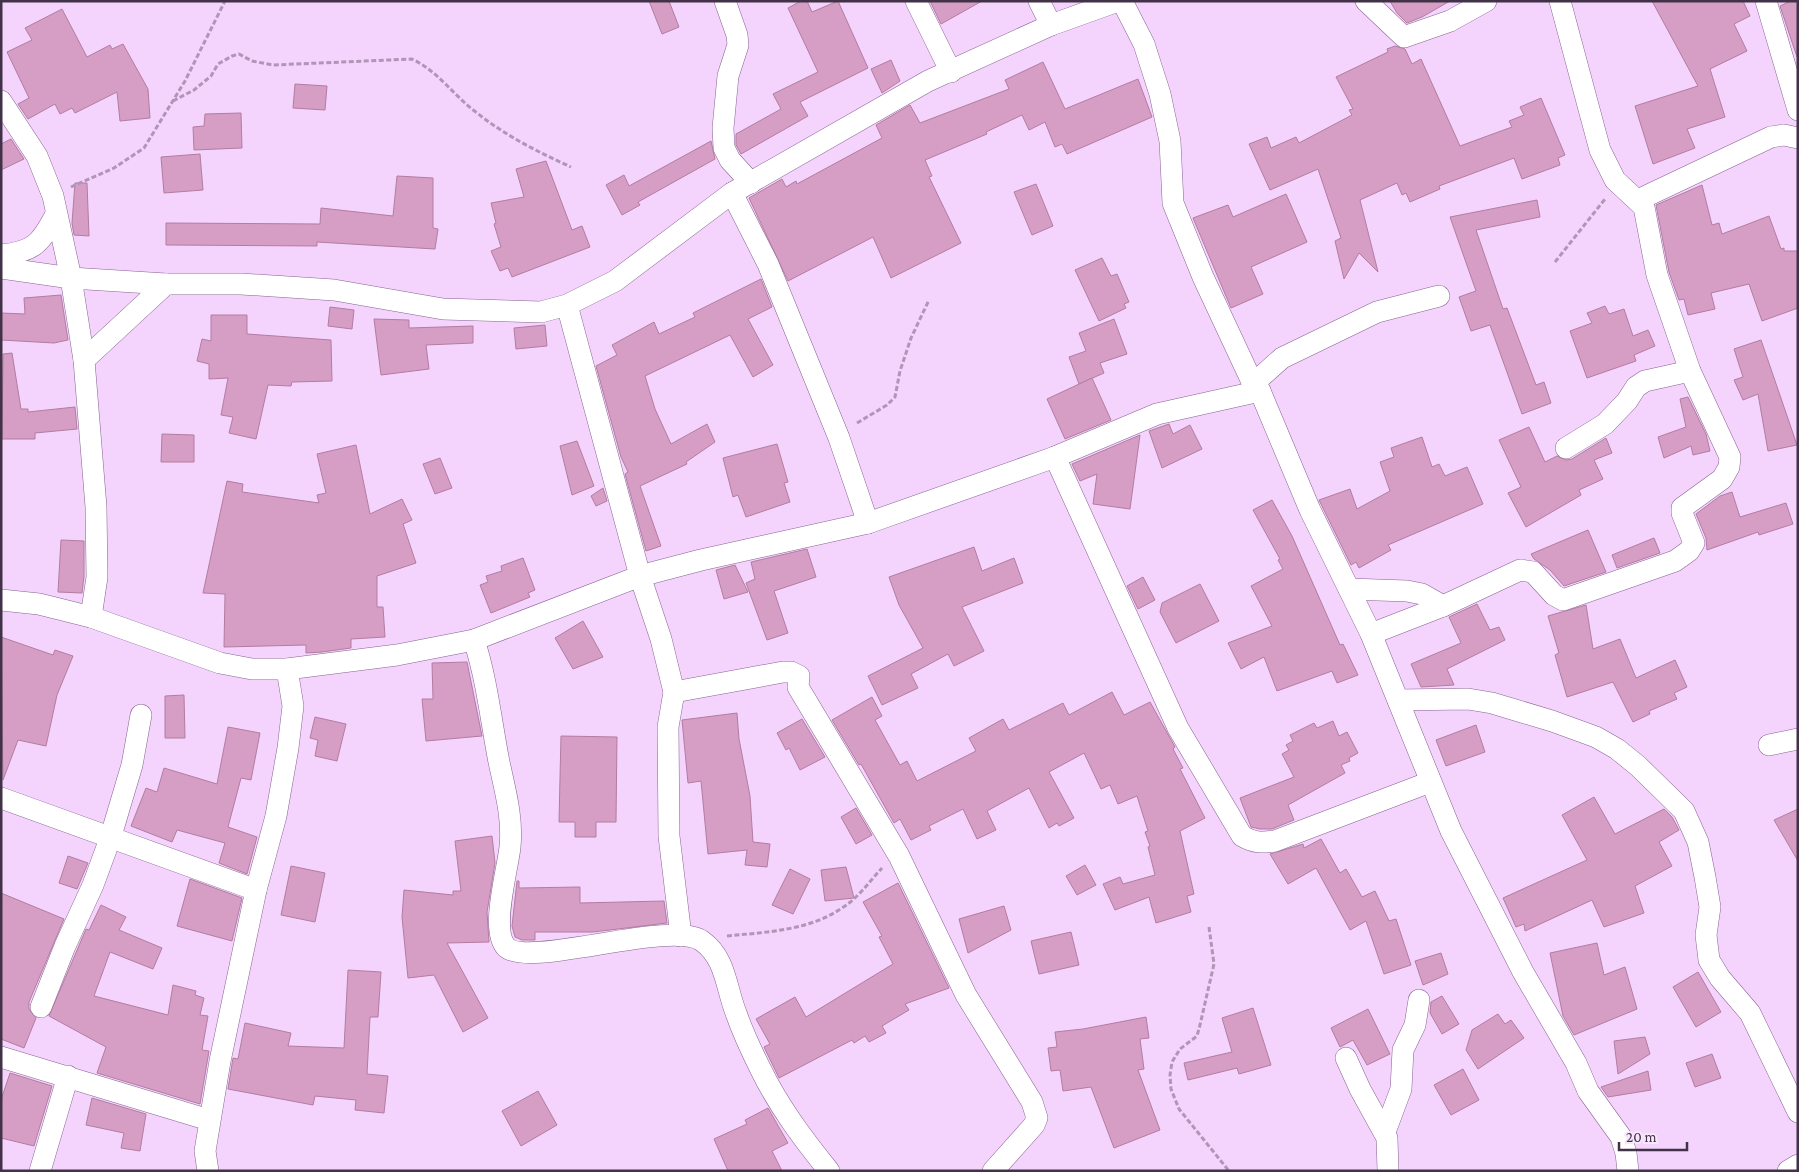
<svg xmlns="http://www.w3.org/2000/svg" width="1799" height="1172" viewBox="0 0 1799 1172" font-family="'Crimson Pro',serif">
	<rect width="100%" height="100%" fill="#f4d3fd"/>
	<g fill="#d79ec5" stroke="#b37ca2">
		<polygon points="649,1 669,1 679,27 662,34"/>
		<polygon points="801,1 807,1 812,12 838,1 868,68 800,102 808,116 741,154 736,145 736,134 781,109 773,94 818,72 788,8"/>
		<polygon points="930,1 982,1 941,24"/>
		<polygon points="1390,1 1450,1 1422,17 1407,23 1397,13"/>
		<polygon points="1652,1 1743,1 1750,16 1734,24 1747,51 1710,69 1725,117 1687,129 1695,148 1653,164 1635,106 1698,86"/>
		<polygon points="1791,1 1798,1 1797,57 1780,6"/>
		<polygon points="62,9 87,57 110,45 112,49 123,44 148,89 150,118 120,121 117,92 75,113 72,108 60,114 55,104 28,119 18,104 29,98 7,52 32,40 25,28"/>
		<polygon points="1395,46 1405,49 1412,64 1421,59 1460,146 1512,127 1509,121 1524,115 1520,107 1541,98 1565,155 1558,158 1560,165 1522,179 1514,158 1439,186 1440,189 1410,202 1406,193 1402,195 1397,183 1360,200 1378,272 1359,253 1344,279 1335,241 1341,238 1318,169 1270,190 1249,144 1267,137 1271,148 1296,137 1299,143 1352,115 1349,110 1353,109 1336,77 1388,52 1387,49"/>
		<polygon points="891,60 900,81 882,93 871,69"/>
		<polygon points="1043,62 1065,109 1138,79 1152,117 1067,154 1062,144 1055,147 1045,122 1029,130 1022,115 986,132 987,134 925,160 932,176 929,177 961,243 891,278 873,237 788,281 749,198 782,179 786,187 796,181 797,184 882,138 876,125 910,105 920,123 1009,89 1005,80"/>
		<polygon points="295,84 327,86 325,110 293,108"/>
		<polygon points="241,113 242,148 194,150 193,127 204,126 205,114"/>
		<polygon points="11,139 24,159 1,170 1,144"/>
		<polygon points="711,141 715,159 638,202 640,205 622,215 606,185 624,175 629,186"/>
		<polygon points="200,154 203,190 164,193 161,157"/>
		<polygon points="546,161 572,230 582,226 590,247 512,277 508,268 500,271 491,251 501,247 494,224 496,223 491,203 524,197 516,169"/>
		<polygon points="397,176 433,178 433,228 438,229 435,249 317,242 317,246 166,245 166,223 320,224 321,208 393,216"/>
		<polygon points="75,183 87,183 89,236 74,235 72,223"/>
		<polygon points="1036,184 1053,226 1032,235 1014,192"/>
		<polygon points="1702,185 1712,225 1719,223 1722,234 1769,216 1781,249 1784,248 1784,251 1798,251 1798,308 1762,321 1749,284 1711,293 1715,309 1688,315 1684,299 1679,300 1669,272 1656,205"/>
		<polygon points="1286,194 1307,242 1251,267 1263,294 1231,308 1193,218 1228,205 1233,217"/>
		<polygon points="1537,200 1540,217 1476,230 1503,309 1507,308 1536,385 1544,382 1551,403 1522,414 1490,325 1471,331 1459,297 1476,291 1450,217"/>
		<polygon points="1102,258 1111,276 1117,274 1129,302 1124,304 1126,308 1099,321 1075,270"/>
		<polygon points="761,279 772,307 748,319 773,365 753,377 730,335 645,376 655,409 671,444 707,424 715,442 686,462 687,464 640,486 661,546 646,551 625,474 628,472 621,457 596,366 617,355 612,345 654,322 659,334 695,317 693,313"/>
		<polygon points="61,295 68,340 54,343 1,340 1,313 25,314 24,298"/>
		<polygon points="1605,306 1609,314 1624,309 1633,336 1648,330 1655,346 1634,355 1636,361 1587,378 1570,331 1592,323 1587,313"/>
		<polygon points="330,307 354,310 352,329 328,326"/>
		<polygon points="211,315 247,315 247,334 331,340 332,381 292,382 291,386 268,385 256,439 229,433 233,417 221,415 228,378 209,379 209,364 197,361 202,339 211,341"/>
		<polygon points="374,319 409,320 409,328 473,326 473,343 426,345 429,369 381,375"/>
		<polygon points="1114,319 1127,354 1100,363 1104,373 1079,384 1069,357 1086,351 1079,333"/>
		<polygon points="545,325 547,346 516,349 514,328"/>
		<polygon points="1761,340 1797,445 1768,451 1758,394 1743,400 1734,380 1743,377 1734,349"/>
		<polygon points="12,353 21,409 28,409 28,412 75,407 77,429 35,433 35,439 2,439 3,354"/>
		<polygon points="1092,378 1111,420 1065,439 1047,399"/>
		<polygon points="1688,397 1706,434 1710,451 1693,455 1691,446 1664,458 1658,437 1686,427 1680,399"/>
		<polygon points="1169,424 1173,434 1190,425 1202,449 1162,468 1149,431"/>
		<polygon points="1529,427 1545,462 1557,456 1566,460 1572,459 1606,438 1612,453 1594,460 1603,479 1579,490 1581,495 1526,527 1508,493 1521,487 1499,440"/>
		<polygon points="162,434 194,435 194,462 161,462"/>
		<polygon points="1140,435 1130,509 1093,504 1097,474 1080,481 1072,464"/>
		<polygon points="1422,437 1432,467 1439,464 1445,476 1467,467 1483,504 1388,545 1391,550 1359,568 1356,562 1351,565 1319,500 1350,489 1357,509 1390,491 1380,462 1394,457 1391,448"/>
		<polygon points="577,441 594,486 572,495 560,446"/>
		<polygon points="777,444 788,482 784,483 790,502 746,517 738,495 733,497 723,458"/>
		<polygon points="356,445 370,514 402,499 412,520 403,524 416,563 377,576 377,607 383,607 385,637 351,639 351,648 322,652 306,653 306,645 224,647 225,594 203,593 227,481 243,484 242,492 319,503 317,495 326,493 317,454"/>
		<polygon points="440,458 452,488 435,494 423,464"/>
		<polygon points="603,488 607,501 596,506 591,496"/>
		<polygon points="1732,492 1740,517 1786,503 1793,524 1759,535 1758,532 1707,550 1706,538 1696,514 1720,496"/>
		<polygon points="1272,500 1292,536 1340,645 1343,644 1358,675 1337,683 1332,671 1277,691 1264,657 1241,669 1228,643 1272,626 1251,586 1283,569 1278,560 1280,559 1253,510"/>
		<polygon points="1588,530 1606,572 1564,586 1550,570 1534,559 1531,554"/>
		<polygon points="1654,538 1660,553 1617,568 1612,555"/>
		<polygon points="61,540 84,541 84,576 82,593 58,592"/>
		<polygon points="974,547 982,571 1014,558 1023,583 962,607 984,651 954,666 948,654 911,674 918,688 882,705 868,676 923,648 899,605 889,577"/>
		<polygon points="807,549 816,577 774,591 788,633 767,640 746,583 755,579 751,562"/>
		<polygon points="523,558 535,590 528,593 530,597 491,613 480,585 488,582 486,576 502,571 501,566"/>
		<polygon points="735,565 748,592 724,599 716,570"/>
		<polygon points="1143,577 1155,600 1138,609 1127,586"/>
		<polygon points="1200,584 1219,621 1176,643 1160,612 1162,603"/>
		<polygon points="1477,604 1490,630 1499,627 1505,640 1447,669 1454,685 1421,687 1411,664 1461,643 1449,617"/>
		<polygon points="1586,605 1593,649 1620,639 1636,678 1675,660 1687,687 1674,693 1677,699 1649,711 1650,714 1633,722 1613,682 1567,697 1555,655 1559,653 1548,616"/>
		<polygon points="583,621 603,657 573,669 555,638"/>
		<polygon points="1,637 53,655 55,650 73,656 57,695 46,746 18,740 3,780"/>
		<polygon points="467,662 482,736 426,741 422,699 433,699 432,663"/>
		<polygon points="1112,692 1124,715 1150,702 1175,747 1173,749 1183,768 1180,769 1205,818 1180,831 1194,894 1187,896 1191,912 1156,923 1149,897 1115,910 1103,884 1120,877 1123,884 1155,875 1148,847 1150,846 1145,832 1148,831 1137,796 1118,804 1110,785 1101,789 1084,753 1049,772 1074,818 1059,826 1057,823 1049,828 1029,788 987,811 996,830 977,839 963,809 929,826 931,830 911,840 900,819 894,823 861,764 859,765 832,720 872,697 882,716 875,720 900,765 907,761 917,781 976,751 969,738 1003,719 1009,730 1063,703 1069,715"/>
		<polygon points="184,695 185,738 165,738 165,696"/>
		<polygon points="737,713 739,739 750,796 753,842 770,844 767,867 745,865 747,850 708,854 701,781 688,783 682,720"/>
		<polygon points="315,717 346,724 337,761 315,756 318,740 310,738"/>
		<polygon points="802,719 825,757 800,770 789,748 786,750 777,733"/>
		<polygon points="1333,721 1339,736 1347,732 1358,753 1349,758 1350,761 1341,765 1345,773 1288,805 1294,820 1272,829 1260,829 1251,827 1240,798 1294,777 1282,754 1289,750 1286,745 1293,741 1290,735 1314,723 1317,728"/>
		<polygon points="1476,725 1485,752 1446,766 1436,740"/>
		<polygon points="228,727 260,733 251,780 241,778 228,827 257,837 247,874 219,863 225,843 177,830 172,842 131,826 146,788 157,792 164,768 217,784"/>
		<polygon points="561,736 617,737 616,822 596,822 596,837 575,837 575,822 559,822"/>
		<polygon points="1594,797 1615,834 1664,809 1672,817 1679,830 1659,842 1672,866 1635,886 1644,913 1604,927 1592,900 1525,931 1524,924 1516,927 1503,898 1587,860 1562,815"/>
		<polygon points="856,808 872,835 856,844 841,817"/>
		<polygon points="1798,809 1798,861 1774,820"/>
		<polygon points="492,836 495,863 487,912 489,942 447,943 488,1018 463,1032 434,975 408,978 402,917 404,890 453,895 453,891 461,891 455,841"/>
		<polygon points="1321,839 1340,873 1346,869 1362,897 1375,891 1389,921 1396,919 1411,965 1384,974 1366,921 1350,930 1316,868 1288,884 1270,854 1303,844 1304,848"/>
		<polygon points="68,856 88,863 77,889 59,883"/>
		<polygon points="1085,865 1096,885 1077,895 1066,876"/>
		<polygon points="291,866 325,873 315,922 281,915"/>
		<polygon points="846,867 854,898 825,901 821,870"/>
		<polygon points="790,869 810,879 793,914 772,905"/>
		<polygon points="190,879 242,898 232,941 177,926"/>
		<polygon points="517,881 519,881 519,888 580,887 580,903 664,901 667,923 593,932 535,932 535,940 522,940 515,937 512,926"/>
		<polygon points="898,883 949,988 905,1004 909,1010 882,1026 886,1033 869,1042 865,1036 854,1043 852,1040 779,1078 764,1047 770,1044 756,1019 795,997 806,1017 893,964 879,937 882,936 863,902"/>
		<polygon points="1,893 64,919 29,1002 29,1009 36,1018 24,1048 1,1039"/>
		<polygon points="101,905 126,917 119,930 162,948 153,969 110,952 94,996 168,1015 173,985 196,991 195,995 204,998 200,1015 208,1016 202,1050 209,1051 200,1104 97,1073 106,1047 49,1016 86,929 89,930"/>
		<polygon points="1004,906 1011,930 968,953 959,919"/>
		<polygon points="1071,932 1079,965 1039,974 1031,941"/>
		<polygon points="1597,943 1604,975 1625,967 1637,1009 1574,1035 1563,1016 1550,953"/>
		<polygon points="1441,953 1448,974 1423,985 1415,961"/>
		<polygon points="348,970 381,972 378,1017 370,1017 367,1074 388,1076 384,1113 355,1110 356,1100 315,1096 313,1105 228,1089 233,1058 238,1059 245,1023 291,1033 288,1046 344,1048"/>
		<polygon points="1698,972 1721,1012 1696,1027 1673,987"/>
		<polygon points="1442,996 1459,1024 1442,1034 1430,1013 1431,1002"/>
		<polygon points="1253,1008 1271,1065 1239,1074 1237,1068 1188,1080 1184,1063 1232,1052 1222,1018"/>
		<polygon points="1368,1009 1390,1054 1367,1065 1353,1040 1340,1047 1331,1028"/>
		<polygon points="1498,1014 1505,1024 1511,1020 1524,1038 1478,1069 1466,1050 1472,1030"/>
		<polygon points="1146,1017 1149,1038 1140,1039 1144,1069 1138,1070 1160,1130 1114,1148 1091,1087 1063,1091 1060,1070 1051,1071 1048,1048 1057,1047 1055,1032 1083,1029"/>
		<polygon points="1645,1037 1650,1054 1618,1074 1614,1041"/>
		<polygon points="1712,1054 1721,1078 1695,1087 1686,1063"/>
		<polygon points="1463,1069 1479,1100 1451,1115 1434,1085"/>
		<polygon points="1648,1071 1651,1090 1608,1097 1601,1087"/>
		<polygon points="10,1073 52,1086 34,1146 1,1138 1,1100"/>
		<polygon points="538,1091 557,1125 521,1146 502,1111"/>
		<polygon points="92,1098 146,1114 140,1151 121,1148 124,1133 86,1125"/>
		<polygon points="768,1108 788,1143 772,1151 782,1171 728,1171 714,1139 747,1124 745,1120"/>
	</g>
	<g fill="none" stroke-linecap="round" stroke-linejoin="round">
		<defs>
			<g id="minor">
				<polyline points="725,1 737,35 738,45 728,76 723,128 724,148 730,160 751,183"/>
				<polyline points="916,1 951,72"/>
				<polyline points="1039,1 1051,25"/>
				<polyline points="1122,1 1144,44 1160,94 1170,141 1173,203 1203,277 1253,384 1260,391 1310,510 1371,634 1451,831 1523,972 1576,1063 1588,1091 1621,1137 1626,1153 1628,1171"/>
				<polyline points="1366,1 1404,37 1450,21 1486,1"/>
				<polyline points="1766,1 1798,110"/>
				<polyline points="1,101 37,156 53,196 71,278 84,360 96,507 97,577 91,617"/>
				<polyline points="732,193 768,264 839,438 868,523"/>
				<polyline points="1638,200 1771,137 1784,135 1798,138"/>
				<path d="M1,255C34,252 41,243 56,214"/>
				<polyline points="1,268 71,278 166,284 241,284 334,290 443,309 541,312 567,305 615,281 732,193 928,81 1051,25 1118,1"/>
				<polyline points="567,305 640,576 661,639 674,692 668,727 669,836 681,936"/>
				<polyline points="84,360 166,284"/>
				<polyline points="1253,384 1282,358 1377,312 1439,296"/>
				<polyline points="1566,448 1605,424 1627,401 1636,387 1645,381 1690,371"/>
				<path d="M1055,457L1178,728L1242,836C1254,843 1262,843 1275,841L1430,782"/>
				<polyline points="1349,589 1407,591 1422,594 1443,606"/>
				<polyline points="1,600 39,604 91,617 220,663 252,669 287,669 397,655 474,640 640,576 701,560 868,523 1055,457 1157,414 1260,391"/>
				<polyline points="1371,634 1443,606 1520,570 1533,572 1554,595 1563,600 1675,561 1689,551 1694,543 1682,513 1682,508 1722,479 1729,467 1730,457 1690,371 1657,275 1644,207 1615,180 1600,150 1560,1"/>
				<path d="M474,640C487,680 491,721 499,762C505,790 513,818 510,847C508,868 490,930 506,947C527,969 671,919 702,941C726,958 726,988 736,1013C743,1033 752,1052 761,1070C779,1107 804,1140 829,1171"/>
				<polyline points="674,692 783,672 791,672 799,676 798,687 899,856 966,995 1032,1102 1037,1118 1034,1125 993,1171"/>
				<polyline points="1398,700 1468,699 1492,703 1552,721 1596,737 1617,749 1638,766 1684,811 1698,842 1705,877 1710,907 1706,935 1709,960 1720,978 1750,1013 1798,1112"/>
				<polyline points="1769,745 1798,739"/>
				<polyline points="1,798 256,890"/>
				<polyline points="41,1007 65,946 93,885 110,839 132,765 141,715"/>
				<polyline points="1,1057 209,1120"/>
				<polyline points="1346,1058 1360,1089 1387,1138 1388,1171"/>
				<polyline points="1385,1132 1401,1089 1403,1050 1415,1025 1419,1000"/>
				<polyline points="40,1171 68,1076"/>
				<polyline points="208,1171 205,1151 220,1061 256,890 276,816 288,748 293,706 287,669"/>
				<polyline points="1788,1171 1798,1165"/>
			</g>
		</defs>
		<use href="#minor" stroke="#886392" stroke-width="22"/>
		<g stroke="#b095b7" stroke-width="3" stroke-dasharray="5 2.5" stroke-linecap="butt">
			<path d="M173,101L194,90L211,76L218,64L232,56L239,54L252,61L273,65L412,59C439,72 454,96 477,113C506,136 538,152 571,167"/>
			<polyline points="71,187 114,168 144,148 185,81 225,1"/>
			<polyline points="1555,262 1605,199"/>
			<polyline points="857,423 887,405 895,397 900,371 911,338 929,300"/>
			<polyline points="1209,927 1214,964 1200,1025 1197,1036 1180,1049 1172,1062 1170,1075 1171,1089 1179,1109 1229,1171"/>
			<path d="M727,936C766,932 808,931 842,908C858,898 869,882 882,868"/>
		</g>
		<use href="#minor" stroke="#fff" stroke-width="21"/>
	</g>
	<rect width="1799" height="1172" fill="none" stroke="#423247" stroke-width="5"/>
	<path d="M1619 1142v8h68v-8" fill="none" stroke="#423247" stroke-width="2.5"/>
	<text x="1626" y="1142" font-size="15" fill="#423247" stroke="#f8e7fc" stroke-width="4" paint-order="stroke">20 m</text>
</svg>
